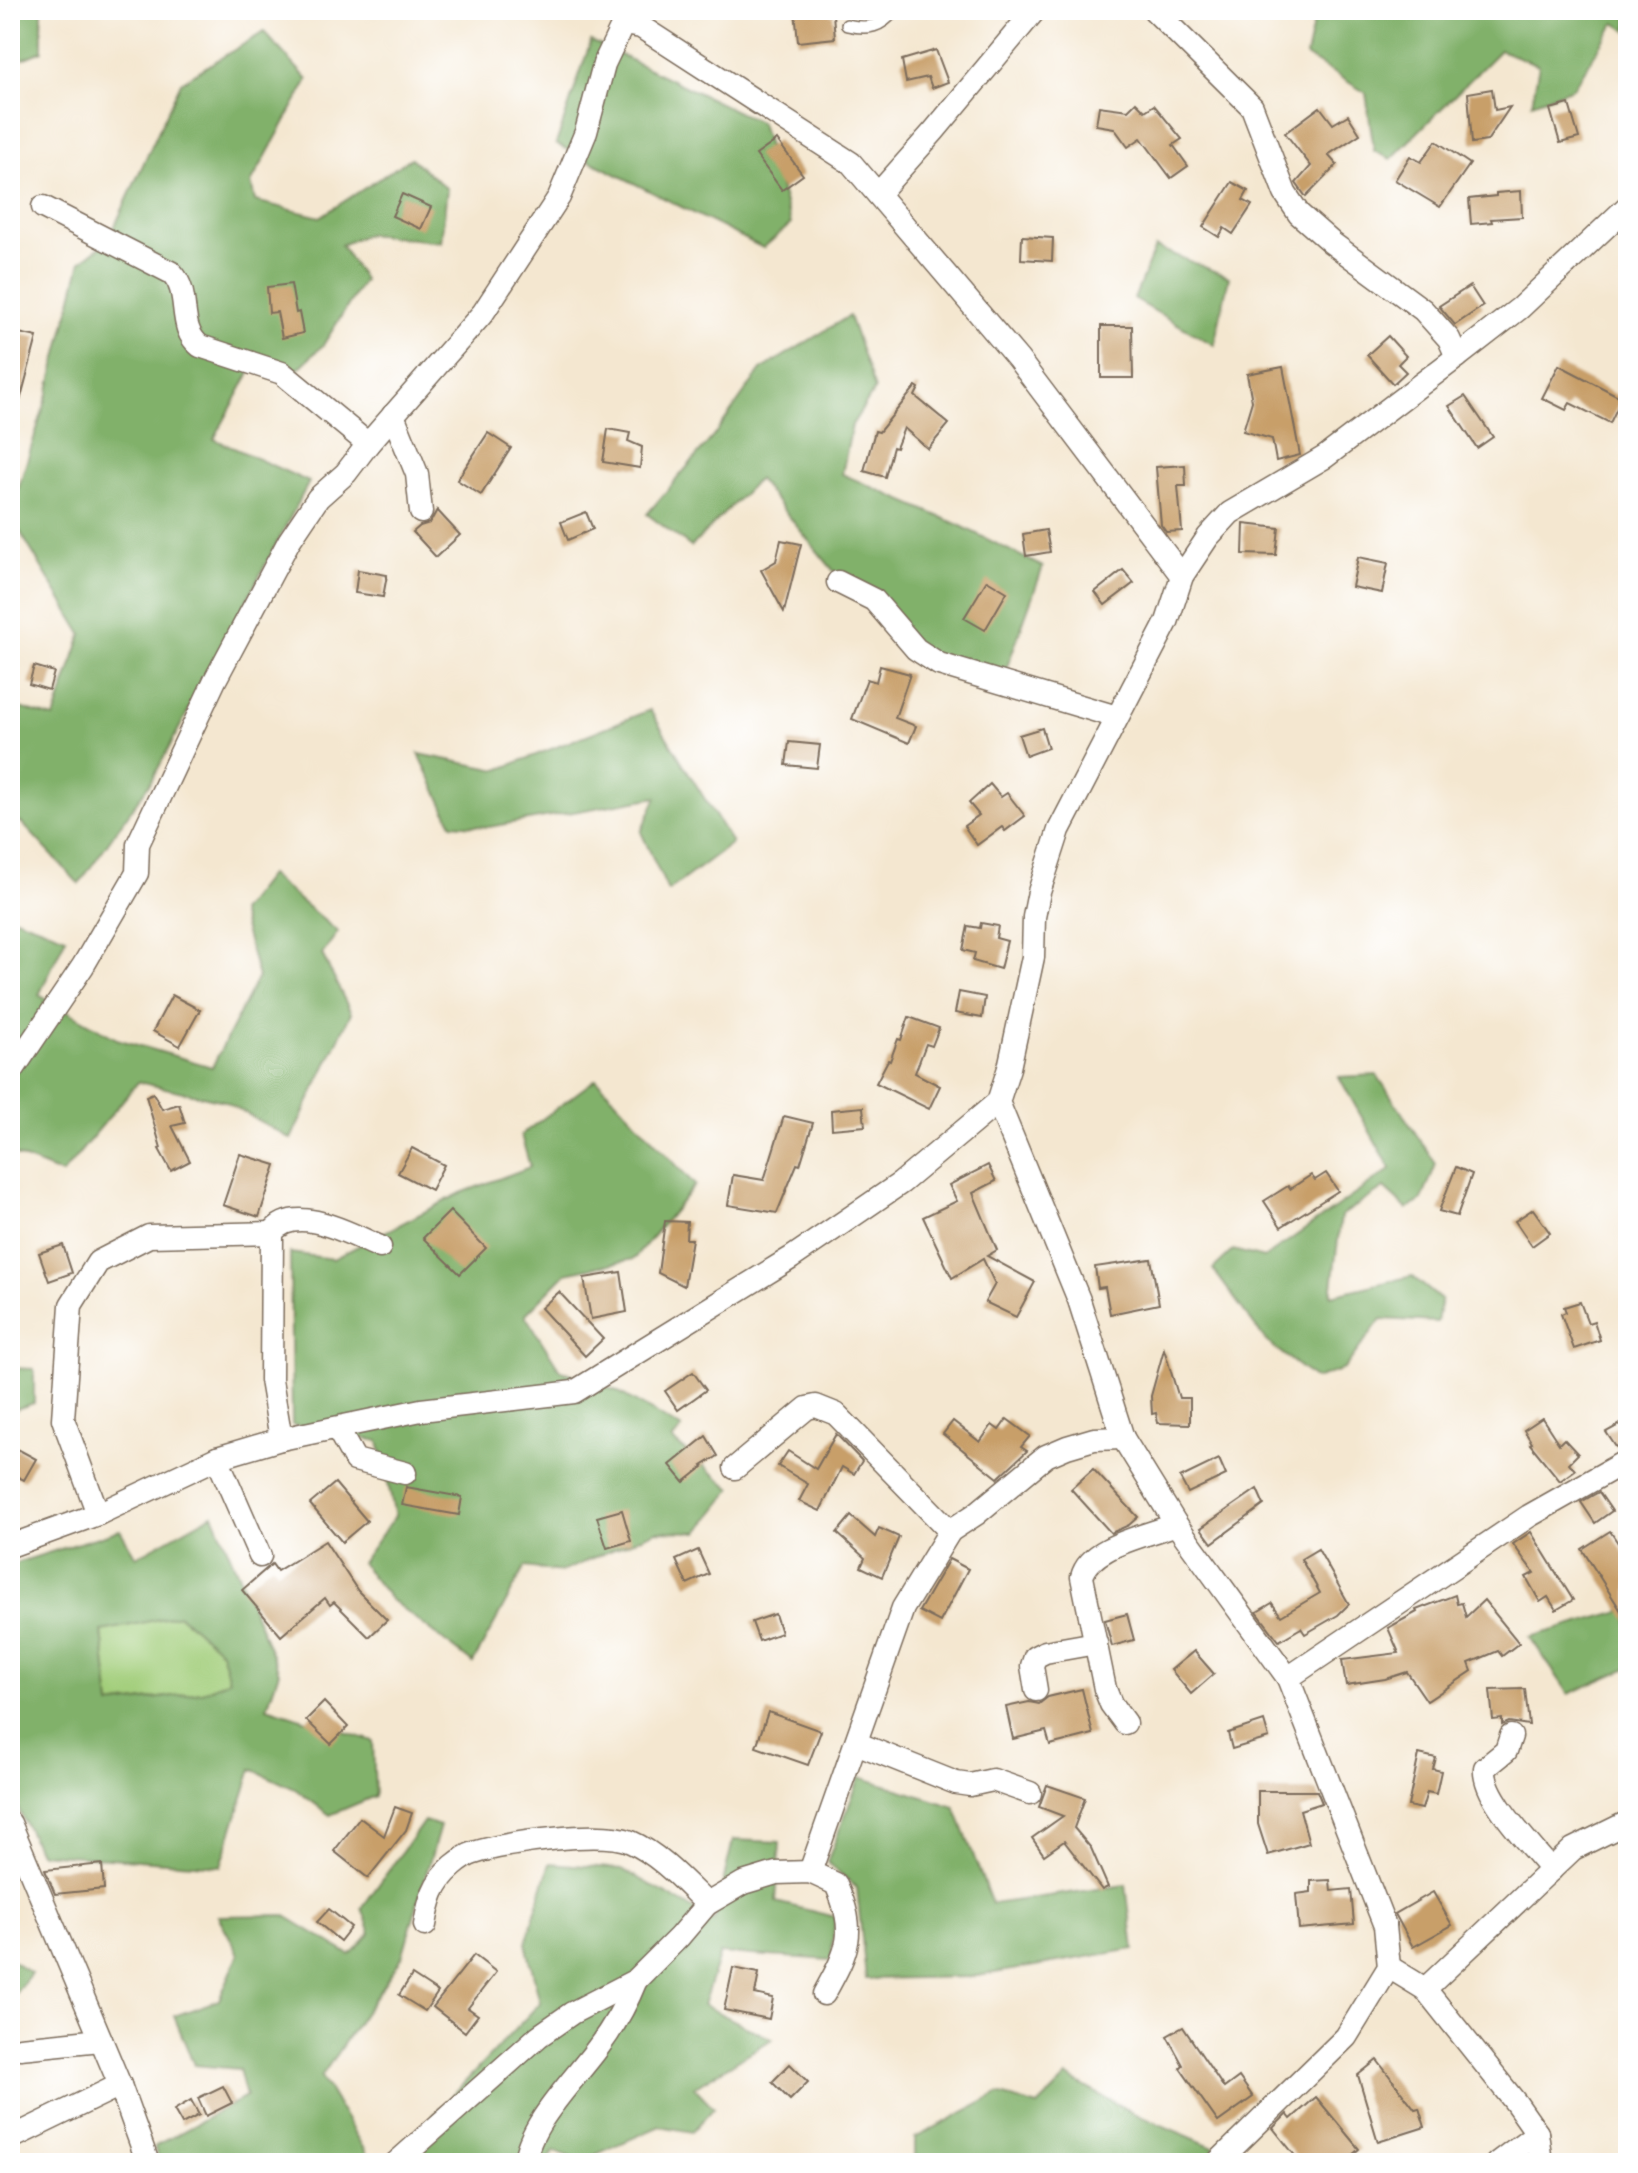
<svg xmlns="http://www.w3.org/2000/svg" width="1638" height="2173" viewBox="0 0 1638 2173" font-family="'Indie Flower',sans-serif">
	<rect width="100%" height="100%" fill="#fff"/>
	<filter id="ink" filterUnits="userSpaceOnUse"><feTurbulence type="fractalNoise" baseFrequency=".0125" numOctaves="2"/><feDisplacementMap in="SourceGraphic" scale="16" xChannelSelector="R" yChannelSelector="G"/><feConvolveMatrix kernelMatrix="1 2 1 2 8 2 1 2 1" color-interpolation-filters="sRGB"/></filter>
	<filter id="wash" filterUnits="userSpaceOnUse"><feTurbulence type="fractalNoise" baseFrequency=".006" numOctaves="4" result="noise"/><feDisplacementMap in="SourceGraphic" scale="32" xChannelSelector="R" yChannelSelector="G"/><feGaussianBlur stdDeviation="1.8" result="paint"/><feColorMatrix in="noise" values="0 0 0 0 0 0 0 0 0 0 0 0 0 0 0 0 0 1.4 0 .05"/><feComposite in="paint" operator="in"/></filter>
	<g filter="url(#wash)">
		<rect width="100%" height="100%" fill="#f4e7d0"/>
		<polygon fill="#a2ce7a" stroke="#6e7c4c" stroke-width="2" points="179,1615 221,1651 230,1680 202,1692 110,1705 102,1631"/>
		<g fill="#81b16a" stroke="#5e6e44" stroke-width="2" fill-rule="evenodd">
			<polygon points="10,10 42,10 42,51 10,64"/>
			<polygon points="1316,10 1628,10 1628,31 1615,23 1573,88 1532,103 1539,65 1500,50 1391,159 1374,151 1366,93 1306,56"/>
			<polygon points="264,32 308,80 251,183 255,201 320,217 411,158 447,189 441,242 367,234 341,245 364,280 323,345 288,379 252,369 214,439 309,482 152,780 79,884 22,823 10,819 10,705 54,718 82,634 10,515 48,394 81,261 108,241 181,82"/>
			<polygon points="591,41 761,123 791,224 763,248 556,144"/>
			<polygon points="1155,247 1229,277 1214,345 1134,299"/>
			<polygon points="849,316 875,389 852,425 842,474 959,525 1043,567 998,692 916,646 842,581 758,479 691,547 647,514 712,438 761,370"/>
			<polygon points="650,710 732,843 668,891 641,832 657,797 489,827 452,824 419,754 498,770"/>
			<polygon points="269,875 338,932 322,954 351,1013 291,1139 224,1101 138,1082 62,1174 10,1153 10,916 66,937 39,995 117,1039 212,1067 258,977 240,912"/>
			<polygon points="1377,1075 1436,1164 1422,1200 1407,1209 1384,1188 1341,1216 1331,1295 1412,1276 1441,1300 1437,1322 1381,1319 1344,1369 1315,1379 1266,1341 1213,1269 1233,1250 1264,1258 1391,1169 1339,1077"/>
			<polygon points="596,1079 695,1185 634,1259 566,1273 525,1315 560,1370 617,1391 682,1429 672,1440 732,1489 698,1532 656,1531 561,1572 525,1567 473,1663 390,1599 361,1563 395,1516 379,1441 292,1425 290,1253 333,1259 461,1193 530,1167 521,1135"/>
			<polygon points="10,1368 34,1369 34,1403 10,1411"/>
			<path d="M213,1514L279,1672L267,1707L373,1741L375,1796L330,1815L295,1789L252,1769L221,1866L39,1853L10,1791V1565L120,1530L136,1557ZM179,1615L221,1651L229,1680L202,1692L110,1705L102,1631Z"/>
			<polygon points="1628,1609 1628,1668 1569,1694 1530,1637"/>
			<polygon points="860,1777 955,1807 992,1904 1126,1885 1134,1949 971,1977 866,1979 857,1888 827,1862"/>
			<polygon points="424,1821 440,1826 402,1957 321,2077 372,2163 160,2163 154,2147 246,2097 239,2069 194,2065 174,2016 219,2000 239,1954 218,1916 284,1915 350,1955 371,1933 362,1908"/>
			<polygon points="733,1840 780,1842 776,1902 835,1917 831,1960 720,1953 703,2005 772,2039 694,2087 714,2108 692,2132 660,2126 581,2161 555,2151 545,2163 407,2163 425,2124 540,2003 526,1943 550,1863 622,1869 714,1921"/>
			<polygon points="10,1959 31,1973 10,2000"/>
			<polygon points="1067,2077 1131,2112 1251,2163 915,2163 915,2138 998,2094 1038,2106"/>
		</g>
		<g id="blocks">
			<g fill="#c89f69">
				<polygon points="795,10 830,10 830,15 833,14 835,38 798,42"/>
				<polygon points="936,50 948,82 932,88 928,77 906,82 902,60"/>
				<polygon points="1492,89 1495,110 1510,107 1487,141 1472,143 1468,93"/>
				<polygon points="1136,102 1145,111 1154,105 1182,139 1173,145 1188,166 1171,178 1141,138 1128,147 1114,128 1096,125 1099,106 1128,110"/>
				<polygon points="1569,104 1579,138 1560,143 1550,109"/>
				<polygon points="1320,107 1333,124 1348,115 1360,134 1328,155 1337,165 1306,197 1296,183 1311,166 1285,133"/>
				<polygon points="777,140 803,175 782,190 756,155"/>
				<polygon points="1436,141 1470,164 1440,207 1395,180 1410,156 1421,162"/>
				<polygon points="1232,182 1248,191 1243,200 1252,205 1233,234 1224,228 1219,237 1203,227"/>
				<polygon points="1521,191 1522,217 1491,219 1492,222 1471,224 1469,199 1496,196 1496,193"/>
				<polygon points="402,194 431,207 421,229 392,216"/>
				<polygon points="1022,236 1053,238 1052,261 1021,259"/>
				<polygon points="291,284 296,313 299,312 303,333 282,338 277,312 269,313 267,287"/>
				<polygon points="1470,286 1483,306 1455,325 1439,306"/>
				<polygon points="1101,326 1132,326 1133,378 1101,378"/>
				<polygon points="10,331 37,337 16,416 10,416"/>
				<polygon points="1388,336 1406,356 1398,364 1406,372 1393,384 1367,355"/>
				<polygon points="1559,365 1622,398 1610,423 1570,403 1566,410 1542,398"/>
				<polygon points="1283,367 1300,455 1276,461 1272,439 1243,431 1252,401 1247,374"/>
				<polygon points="916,386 919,388 915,396 949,424 928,449 904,428 896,448 893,447 885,477 864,471 875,431 879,432"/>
				<polygon points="1465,396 1493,437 1477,448 1449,406"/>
				<polygon points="608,429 630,433 628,441 642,447 640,468 603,462"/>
				<polygon points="488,433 511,448 481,495 457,480"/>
				<polygon points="1185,465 1186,486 1178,486 1182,531 1166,532 1161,525 1156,467"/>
				<polygon points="437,510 460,535 436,557 413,532 420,526 430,523"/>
				<polygon points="586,512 593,529 568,540 561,522"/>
				<polygon points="1244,524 1279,528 1276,555 1243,554"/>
				<polygon points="1046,530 1050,552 1026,556 1023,534"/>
				<polygon points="781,540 801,544 784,612 761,570 776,561"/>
				<polygon points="1358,557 1388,563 1382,593 1352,587"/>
				<polygon points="358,570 387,575 383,597 355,593"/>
				<polygon points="1123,570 1134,583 1105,605 1095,592"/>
				<polygon points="987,580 1007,592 985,630 964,618"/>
				<polygon points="34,666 54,672 49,690 29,684"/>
				<polygon points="880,666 910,674 895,718 916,726 909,743 852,719 867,679 876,682"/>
				<polygon points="1042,728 1048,748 1026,756 1019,735"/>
				<polygon points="789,742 820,745 817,768 786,765"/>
				<polygon points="990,784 1001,797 1007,793 1025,816 1005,831 1002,827 977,845 964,826 979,815 969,803"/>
				<polygon points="981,923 998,926 996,938 1007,941 1000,969 973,961 975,953 963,950 968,926 980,928"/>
				<polygon points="959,992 985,997 982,1018 955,1013"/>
				<polygon points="172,995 200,1010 180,1046 153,1031"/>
				<polygon points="909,1017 939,1028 932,1046 926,1044 915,1073 940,1086 929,1109 876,1083 888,1060 890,1061 898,1039 901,1040"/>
				<polygon points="153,1093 162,1109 179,1104 185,1123 172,1126 190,1161 171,1171 159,1149 161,1148 146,1096"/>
				<polygon points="863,1107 865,1126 832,1129 831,1110"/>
				<polygon points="784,1116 813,1123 800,1165 797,1164 777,1213 728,1205 733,1175 764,1180"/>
				<polygon points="412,1148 444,1165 431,1190 398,1173"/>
				<polygon points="240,1154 276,1165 259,1217 223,1205"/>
				<polygon points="988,1165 996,1181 973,1193 997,1250 987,1256 1035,1282 1016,1317 985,1302 995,1284 983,1259 952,1278 923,1217 957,1201 949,1185"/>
				<polygon points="1456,1167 1472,1174 1457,1216 1439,1211"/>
				<polygon points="1326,1173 1338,1191 1281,1227 1264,1201 1288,1186 1290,1189 1311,1175 1315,1180"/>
				<polygon points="1533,1209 1550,1233 1532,1246 1515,1221"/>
				<polygon points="450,1211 486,1248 460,1274 423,1238"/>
				<polygon points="665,1221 687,1222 686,1239 692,1239 684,1286 658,1273"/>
				<polygon points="63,1245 72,1273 49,1281 39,1253"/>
				<polygon points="1151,1259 1159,1304 1110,1314 1105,1287 1098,1288 1095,1267"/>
				<polygon points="621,1272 627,1312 591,1319 584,1278"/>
				<polygon points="559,1292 603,1339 585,1356 541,1308"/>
				<polygon points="1580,1302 1588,1323 1594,1321 1600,1340 1574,1349 1561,1314 1566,1312 1564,1307"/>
				<polygon points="1164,1349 1179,1398 1190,1398 1190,1424 1158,1423 1156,1413 1152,1414 1151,1396"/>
				<polygon points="693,1372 706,1390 678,1410 665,1391"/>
				<polygon points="1542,1418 1559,1444 1564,1439 1578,1454 1569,1463 1575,1470 1560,1481 1530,1444 1532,1443 1524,1430"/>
				<polygon points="1007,1419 1030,1436 1021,1447 1027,1451 998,1478 943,1434 953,1421 980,1442 992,1425 999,1430"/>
				<polygon points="1628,1420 1628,1441 1616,1447 1606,1432"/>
				<polygon points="836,1434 862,1461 854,1474 842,1467 820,1511 799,1501 808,1484 778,1466 788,1451 816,1469"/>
				<polygon points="706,1436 718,1456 702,1466 703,1467 684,1482 670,1465"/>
				<polygon points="10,1445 36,1459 24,1480 10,1473"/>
				<polygon points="1219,1459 1226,1475 1188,1493 1180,1478"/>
				<polygon points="1093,1469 1138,1517 1129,1525 1111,1533 1071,1489"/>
				<polygon points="335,1483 367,1521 342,1542 310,1504"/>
				<polygon points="406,1487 462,1497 459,1515 402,1505"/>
				<polygon points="1257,1489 1264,1505 1212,1543 1201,1528"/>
				<polygon points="1599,1492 1612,1511 1595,1523 1581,1502"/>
				<polygon points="622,1510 631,1541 607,1548 597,1517"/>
				<polygon points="851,1516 875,1537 879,1528 899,1537 882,1577 861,1567 865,1558 837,1533"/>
				<polygon points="1610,1531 1628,1558 1628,1622 1582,1549"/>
				<polygon points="1531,1532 1573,1600 1556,1610 1548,1597 1540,1602 1526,1577 1534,1573 1513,1544"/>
				<polygon points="325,1541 358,1591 387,1620 369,1637 334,1602 330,1605 325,1598 281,1636 242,1590 272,1564 277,1571"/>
				<polygon points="1318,1549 1349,1604 1338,1615 1305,1634 1301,1628 1279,1641 1257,1612 1272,1603 1281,1616 1320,1593 1301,1559"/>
				<polygon points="698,1550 709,1574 687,1584 676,1560"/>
				<polygon points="949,1559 968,1569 940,1622 919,1611"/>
				<polygon points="1455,1595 1457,1604 1462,1603 1466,1617 1484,1600 1519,1643 1502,1656 1498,1651 1469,1663 1472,1671 1427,1701 1407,1672 1385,1679 1346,1685 1342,1660 1399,1653 1388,1628 1417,1612 1416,1610"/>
				<polygon points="775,1614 781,1633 759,1641 752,1622"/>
				<polygon points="1127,1614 1134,1640 1112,1646 1105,1620"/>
				<polygon points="1194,1651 1214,1674 1191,1694 1171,1670"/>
				<polygon points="1082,1689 1093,1734 1050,1745 1046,1731 1013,1739 1006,1707 1029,1702 1039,1704 1048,1697"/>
				<polygon points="1525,1689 1529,1725 1509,1722 1502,1725 1502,1719 1493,1720 1490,1690"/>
				<polygon points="324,1702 348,1727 331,1744 306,1720"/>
				<polygon points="768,1712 821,1731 808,1765 756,1747"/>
				<polygon points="1264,1721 1269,1738 1232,1749 1228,1733"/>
				<polygon points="1419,1754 1436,1758 1433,1769 1441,1771 1436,1794 1427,1792 1422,1809 1408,1806"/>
				<polygon points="1047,1785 1085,1798 1074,1828 1091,1848 1108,1887 1102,1890 1064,1841 1044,1855 1032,1838 1063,1816 1039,1807"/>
				<polygon points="1258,1791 1317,1791 1322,1803 1300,1810 1309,1843 1268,1855 1258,1824"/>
				<polygon points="395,1807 412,1813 406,1830 368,1878 334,1851 360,1818 384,1836"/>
				<polygon points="102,1864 104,1889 55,1894 45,1870"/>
				<polygon points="1330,1880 1331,1891 1351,1889 1354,1924 1299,1929 1296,1894 1311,1892 1311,1881"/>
				<polygon points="1433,1892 1452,1925 1413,1947 1395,1914"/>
				<polygon points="329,1909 351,1927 340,1941 317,1922"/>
				<polygon points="474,1955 496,1972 468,2008 478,2015 465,2032 433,2007"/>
				<polygon points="733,1968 759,1973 755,1994 773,1998 769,2019 724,2010"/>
				<polygon points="412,1975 438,1992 425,2011 399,1995"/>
				<polygon points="1183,2027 1224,2088 1239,2077 1253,2097 1218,2122 1180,2068 1183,2065 1167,2036"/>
				<polygon points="1377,2060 1415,2109 1419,2108 1425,2127 1378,2142 1358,2075"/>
				<polygon points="790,2064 808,2082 790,2100 772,2082"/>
				<polygon points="223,2086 232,2103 206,2116 198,2098"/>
				<polygon points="1316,2097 1359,2149 1343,2163 1301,2163 1273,2128 1287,2114 1291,2119"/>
				<polygon points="191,2100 199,2115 182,2124 174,2110"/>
			</g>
		</g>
	</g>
	<g filter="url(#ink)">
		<use href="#blocks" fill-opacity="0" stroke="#7c6c5c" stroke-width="2"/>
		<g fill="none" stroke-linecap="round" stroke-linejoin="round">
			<defs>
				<path id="lane" d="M847,25C869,30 881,27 895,10"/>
				<g id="street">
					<polyline points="1154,10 1252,107 1285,193 1299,214 1332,243 1423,310 1449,339 1457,357"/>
					<polyline points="623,24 641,27 851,163 1018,359 1182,576"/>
					<polyline points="878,194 934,131 1035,10"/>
					<path d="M43,207L172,273C192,294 176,327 200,346L282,373L368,444"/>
					<polyline points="393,415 417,474 421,512"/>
					<polyline points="838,582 874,600 916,649 939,664 1117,717"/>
					<polyline points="10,1074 83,966 137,873 138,844 215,680 289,541 318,498 346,473 368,444 483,313 559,197 586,132 604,64 623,24 624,10"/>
					<polyline points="998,1102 1079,1300 1123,1438 1176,1524 1288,1678"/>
					<polyline points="337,1428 355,1460 405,1473"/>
					<path d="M281,1439L271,1380L272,1233C295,1202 352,1235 380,1247"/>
					<polyline points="217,1458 260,1556"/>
					<polyline points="735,1468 807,1408 816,1406 836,1414 950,1531"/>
					<polyline points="98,1514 63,1419 71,1305 98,1262 149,1236 272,1233"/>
					<polyline points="10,1546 98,1514 217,1458 281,1439 421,1410 574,1392 791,1258 901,1183 998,1102 1009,1068 1033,957 1034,917 1039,892 1059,830 1167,622 1182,576 1208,537 1230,513 1325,457 1457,357 1520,308 1628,206"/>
					<polyline points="1036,1690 1032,1666 1035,1657 1045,1652 1096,1643"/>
					<path d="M1125,1723L1111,1704L1105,1689L1082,1577C1090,1545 1148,1536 1176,1524"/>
					<path d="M1511,1736L1506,1751L1485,1768C1482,1797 1532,1846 1551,1870"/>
					<polyline points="856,1743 956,1783 970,1785 993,1780 1030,1793"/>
					<polyline points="10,1823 120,2085 148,2163"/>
					<polyline points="810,1872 903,1608 950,1531 976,1514 1046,1456 1067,1447 1094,1439 1123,1438"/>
					<path d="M425,1925C429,1901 433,1883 453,1866C459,1861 467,1855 474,1853C505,1843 602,1829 631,1842C660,1855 685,1883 707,1904"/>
					<polyline points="1389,1967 1425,1989 1516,2103 1537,2133 1540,2155 1536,2163"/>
					<polyline points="1425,1989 1573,1849 1628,1822"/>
					<polyline points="20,2048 101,2040"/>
					<polyline points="11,2138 120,2085"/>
					<path d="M396,2163L539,2036L572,2013L636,1980L679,1937L707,1904L743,1883L776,1873L810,1872L836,1884C857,1933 849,1949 824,1994"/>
					<path d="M525,2163C527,2126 575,2079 597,2049C613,2028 626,2005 636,1980"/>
					<polyline points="1217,2163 1346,2037 1389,1967 1385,1926 1288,1678 1529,1516 1628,1460"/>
					<polyline points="1497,2163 1537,2133"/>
				</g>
			</defs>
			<use href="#lane" stroke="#7c6c5c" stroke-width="14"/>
			<use href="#street" stroke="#7c6c5c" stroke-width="25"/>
			<use href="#lane" stroke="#fff" stroke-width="11"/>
			<use href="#street" stroke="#fff" stroke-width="22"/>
		</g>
	</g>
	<rect width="1638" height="2173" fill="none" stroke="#fff" stroke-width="40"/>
</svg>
